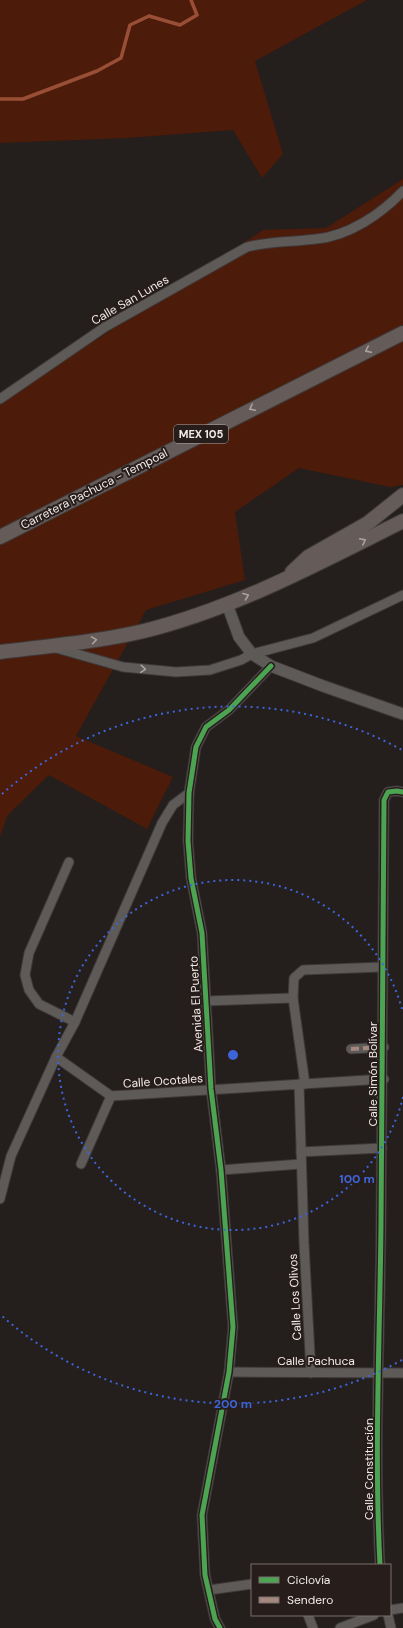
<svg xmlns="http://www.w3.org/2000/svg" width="403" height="1628" viewBox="0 0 403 1628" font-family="'DM Sans',sans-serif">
	<rect width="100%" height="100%" fill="#241e1d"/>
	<g fill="#4c1b09">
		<polygon points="0,0 367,0 255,61 283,154 262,178 233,130 127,138 0,143"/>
		<polygon points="403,179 403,485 390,487 299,468 235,512 245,580 146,610 76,736 173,777 147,829 49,775 8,815 0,836 0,403 263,230 326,228"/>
	</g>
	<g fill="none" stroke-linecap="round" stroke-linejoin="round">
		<polyline stroke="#994f35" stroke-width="3.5" points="0,99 23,99 97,71 121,58 130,25 149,16 180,25 197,15 191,0"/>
		<defs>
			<g id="minor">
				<path d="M0,399L105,327L247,247C270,241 293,242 316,239C349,236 381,214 403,191"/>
				<polyline points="56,648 123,667 176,672 210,670 241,660 252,654 313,638 403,595"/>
				<polyline points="69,862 29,953 25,975 29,990 39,1004 75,1022"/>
				<polyline points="206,1001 293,998"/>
				<polyline points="351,1049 384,1047"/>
				<polyline points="56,1057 111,1096 384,1079"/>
				<polyline points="299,1084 304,1243 311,1373"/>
				<polyline points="305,1084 293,998 294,978 303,970 382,967"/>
				<polyline points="301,1152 382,1148"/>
				<polyline points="81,1164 111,1096"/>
				<polyline points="221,1170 301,1164"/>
				<polyline points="0,1199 11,1156 56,1057 75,1022 162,823 173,805 189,793"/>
				<polyline points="229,1372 403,1373"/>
				<path d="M380,1565C374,1451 380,1337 381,1223C383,1082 382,941 384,800L388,792L397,791L403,792"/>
				<polyline points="209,1590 252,1584"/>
				<polyline points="390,1610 403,1608"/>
				<polyline points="308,1615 313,1628"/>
				<polyline points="388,1615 391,1628"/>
				<polyline points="220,1628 215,1619 205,1575 202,1515 229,1372 233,1327 221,1170 211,1089 202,933 191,878 188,841 189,793 196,747 206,727 229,710 271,666"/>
				<polyline points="340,1628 374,1615"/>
			</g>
			<polyline id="tertiary" points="227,604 239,637 252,654 271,666 323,686 403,714"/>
			<g id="primary">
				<polyline points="0,537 403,333"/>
				<polyline points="292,572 308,557 368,523 403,495"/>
				<path d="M0,652C48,646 97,642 144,631C236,608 319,563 403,521"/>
			</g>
		</defs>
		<use href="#minor" stroke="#3e3939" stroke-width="11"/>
		<use href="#tertiary" stroke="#3e3939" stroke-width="13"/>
		<use href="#primary" stroke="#3e3939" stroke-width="16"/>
		<use href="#minor" stroke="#5e5a58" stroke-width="9"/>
		<use href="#tertiary" stroke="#5e5a58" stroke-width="11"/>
		<use href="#primary" stroke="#655b58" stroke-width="14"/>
		<polyline stroke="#a5887d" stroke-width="4" stroke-dasharray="8 4" stroke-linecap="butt" points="351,1049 384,1047"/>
		<defs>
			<g id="cycleway">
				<path d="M380,1565C374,1451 380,1337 381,1223C383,1082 382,941 384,800L388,792L397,791L403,792"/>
				<polyline points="220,1628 215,1619 205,1575 202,1515 229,1372 233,1327 221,1170 211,1089 202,933 191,878 188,841 189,793 196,747 206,727 229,710 271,666"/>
			</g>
		</defs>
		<use href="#cycleway" stroke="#271d1a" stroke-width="8"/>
		<use href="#cycleway" stroke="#4ca352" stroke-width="5"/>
	</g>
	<defs><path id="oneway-chevron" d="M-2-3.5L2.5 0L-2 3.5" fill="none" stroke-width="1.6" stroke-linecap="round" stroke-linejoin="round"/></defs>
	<g stroke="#aba2a0">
		<use href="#oneway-chevron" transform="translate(368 350) rotate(154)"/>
		<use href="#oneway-chevron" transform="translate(252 408) rotate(154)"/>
		<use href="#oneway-chevron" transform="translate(363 541) rotate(-27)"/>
		<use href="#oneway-chevron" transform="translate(246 596) rotate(-21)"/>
		<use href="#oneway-chevron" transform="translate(94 640) rotate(-9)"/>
	</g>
	<use stroke="#a8a2a0" href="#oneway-chevron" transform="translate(143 669) rotate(5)"/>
	<g fill="none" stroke="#3d65da" stroke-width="2" stroke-dasharray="2 4">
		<path d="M403 1097A175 175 0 1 1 403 1013"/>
		<path d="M402 1360A349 349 0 0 1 2 1316M2 794A349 349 0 0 1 402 750"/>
	</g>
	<g text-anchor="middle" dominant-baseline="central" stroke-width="4" stroke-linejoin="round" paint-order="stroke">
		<rect fill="#271d1a" stroke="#b4acaa" stroke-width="1" x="174" y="425" width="54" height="18" rx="3"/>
		<g font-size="11" font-weight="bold" fill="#f1eae8">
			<text x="201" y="434">MEX 105</text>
		</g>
		<g font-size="12" fill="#f1eae8" stroke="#271d1a">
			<text transform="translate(130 300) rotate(-30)">Calle San Lunes</text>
			<text transform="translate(94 489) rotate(-27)">Carretera Pachuca - Tempoal</text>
			<text transform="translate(196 1004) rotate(-93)">Avenida El Puerto</text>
			<text transform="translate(373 1074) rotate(-90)">Calle Simón Bolívar</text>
			<text transform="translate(163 1081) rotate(-4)">Calle Ocotales</text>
			<text transform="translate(295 1297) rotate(-93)">Calle Los Olivos</text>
			<text x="316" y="1361">Calle Pachuca</text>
			<text transform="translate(369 1469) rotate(-90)">Calle Constitución</text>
		</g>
	</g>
	<circle cx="233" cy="1055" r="6" fill="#3d65da" stroke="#271d1a" stroke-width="2"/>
	<g font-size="12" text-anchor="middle" font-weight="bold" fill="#3d65da" stroke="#271d1a" stroke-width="4" stroke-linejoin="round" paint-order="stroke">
		<text x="357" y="1183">100 m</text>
		<text x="233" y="1408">200 m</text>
	</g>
	<rect x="251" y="1564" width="140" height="52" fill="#271d1a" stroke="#786f6c"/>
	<rect x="259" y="1577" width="20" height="6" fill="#4ca352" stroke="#786f6c"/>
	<text x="287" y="1584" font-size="12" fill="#f1eae8">Ciclovía</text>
	<rect x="259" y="1597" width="20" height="6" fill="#a5887d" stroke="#786f6c"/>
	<text x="287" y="1604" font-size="12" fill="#f1eae8">Sendero</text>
</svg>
